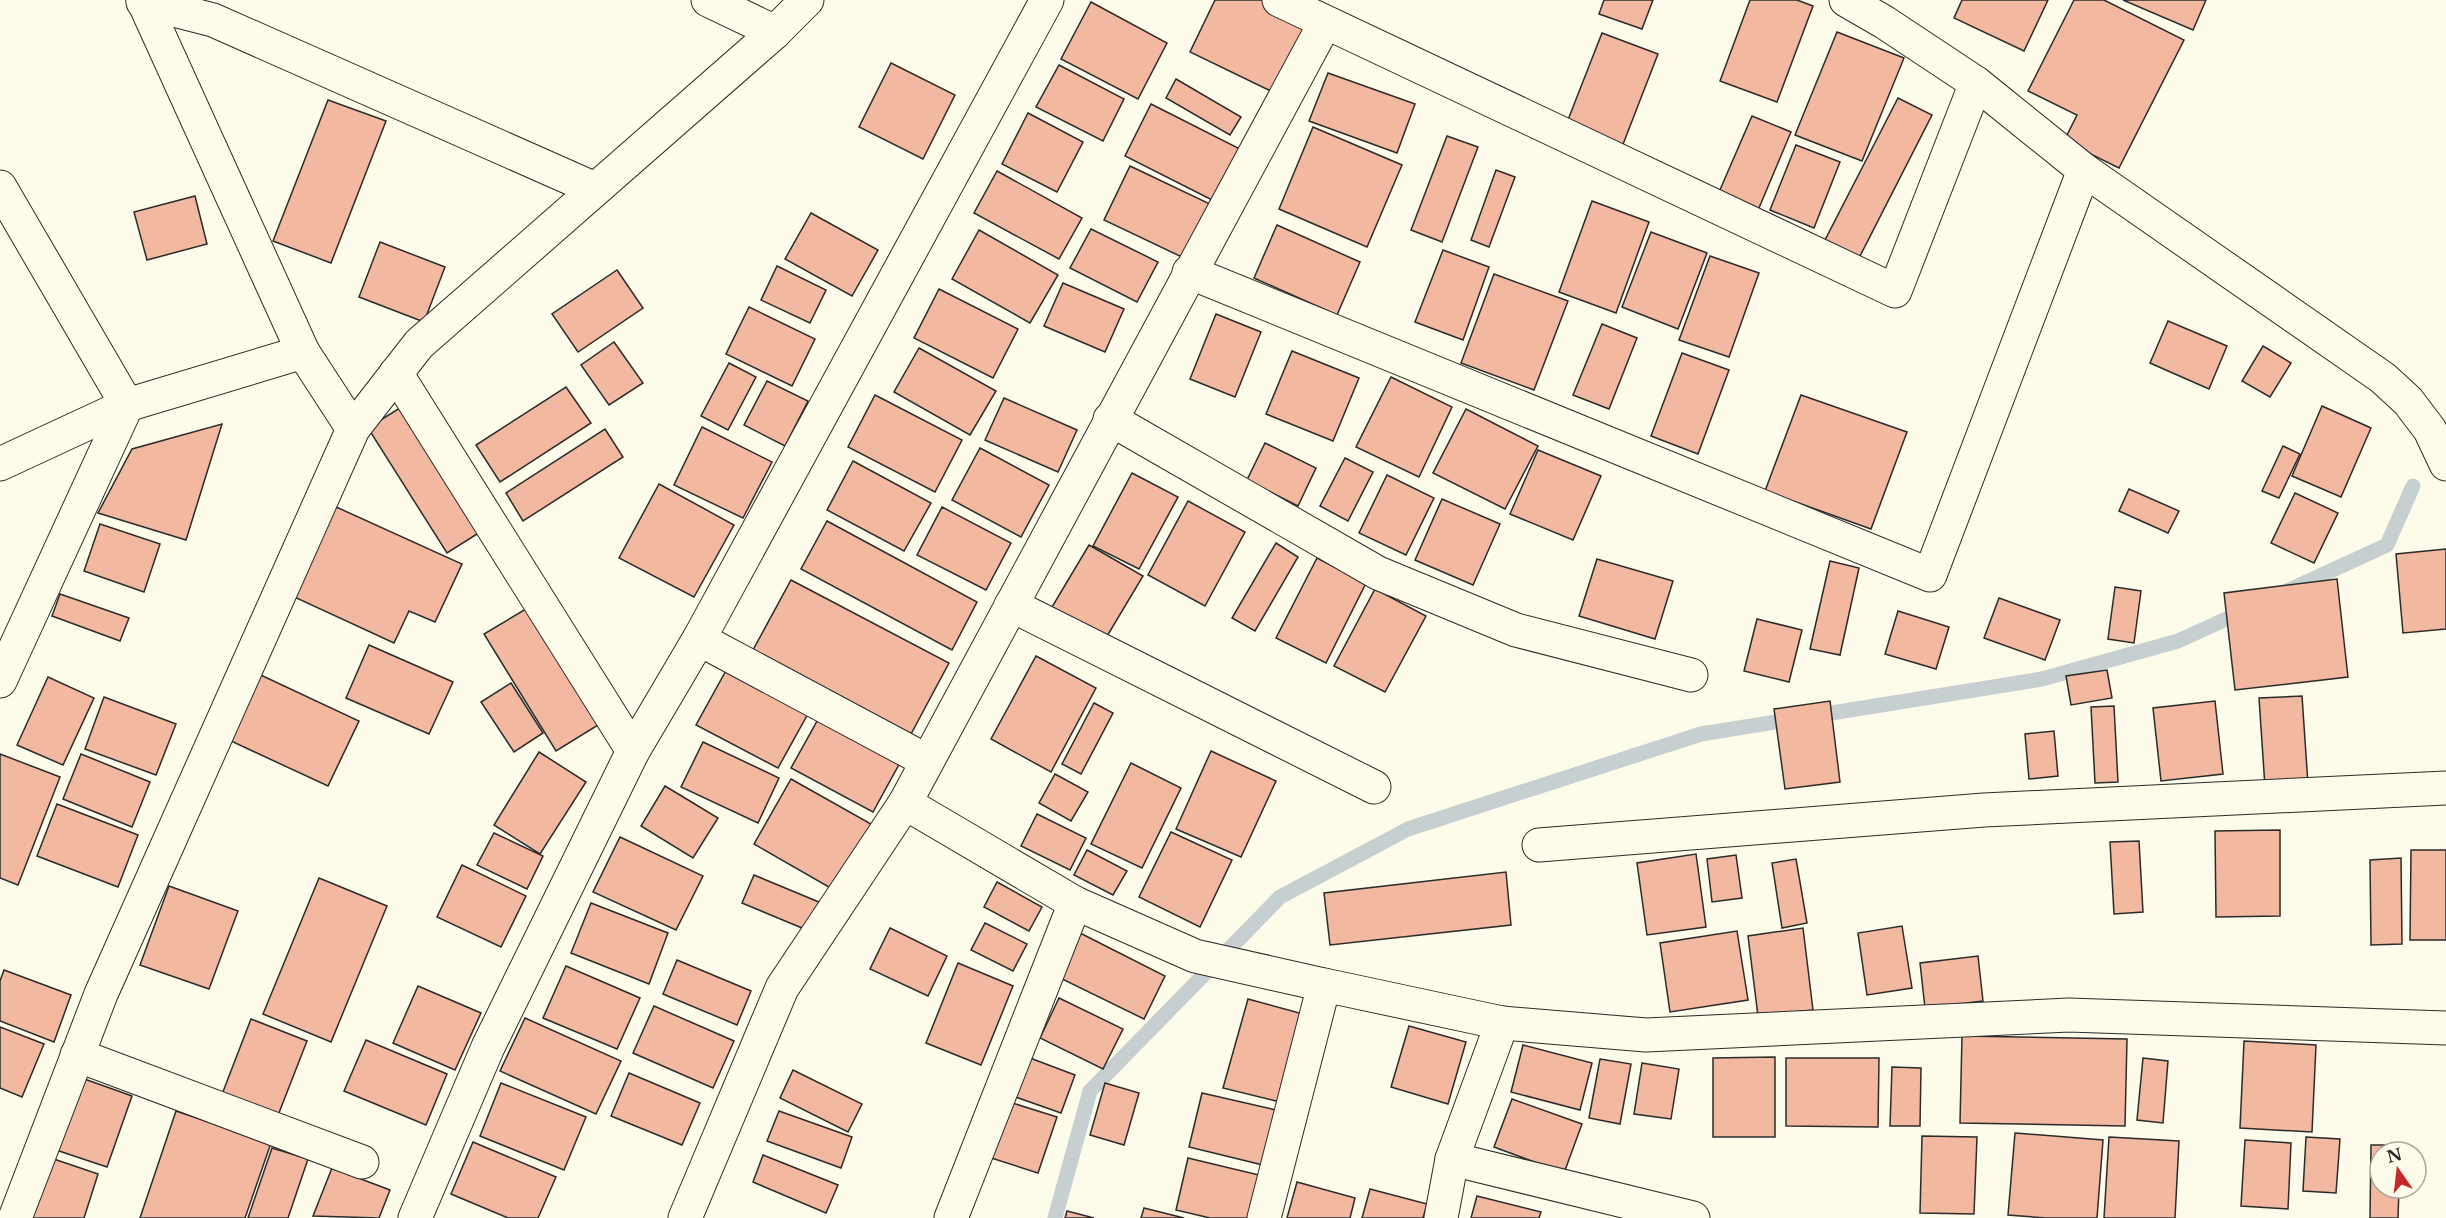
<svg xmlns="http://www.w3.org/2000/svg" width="2446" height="1218" viewBox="0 0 2446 1218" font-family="'Libre Baskerville',serif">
	<rect width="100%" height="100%" fill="#fdfbea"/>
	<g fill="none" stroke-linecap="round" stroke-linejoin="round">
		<g stroke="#c7d0d0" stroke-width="15">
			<polyline points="2287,591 2387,545 2413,486"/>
			<polyline points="1055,1218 1090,1091 1280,897 1408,829 1701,734 2042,679 2178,641 2244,611"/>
		</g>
	</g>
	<g fill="#f2b8a0" stroke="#2b2b2b" stroke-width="1.5">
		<polygon points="1215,0 1270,0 1313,20 1277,94 1190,52"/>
		<polygon points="1604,0 1653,0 1642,29 1599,14"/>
		<polygon points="1750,0 1797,0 1813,6 1777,102 1720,81"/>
		<polygon points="1962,0 2048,0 2024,51 1954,18"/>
		<polygon points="2074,0 2104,0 2184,40 2119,168 2064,141 2077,115 2028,91"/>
		<polygon points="2123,0 2206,0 2193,30"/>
		<polygon points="1091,2 1167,43 1138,99 1061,59"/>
		<polygon points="1837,32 1904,58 1862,161 1795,135"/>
		<polygon points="1602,33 1658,54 1620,152 1564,130"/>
		<polygon points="891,63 955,95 923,159 859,127"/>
		<polygon points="1059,65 1124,99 1103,141 1036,107"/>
		<polygon points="1328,73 1415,104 1397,153 1309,121"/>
		<polygon points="1176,79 1241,117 1230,135 1166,98"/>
		<polygon points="1898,98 1932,115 1858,260 1824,242"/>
		<polygon points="328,100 386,121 331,263 273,241"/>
		<polygon points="1151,104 1242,150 1216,202 1125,156"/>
		<polygon points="1028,113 1083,142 1057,192 1002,164"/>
		<polygon points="1752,116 1791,132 1756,215 1716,199"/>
		<polygon points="1313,127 1402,165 1367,247 1279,209"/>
		<polygon points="1447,136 1478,147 1442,242 1411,230"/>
		<polygon points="1796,145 1840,162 1814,228 1770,210"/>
		<polygon points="1130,166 1210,204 1184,258 1104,220"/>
		<polygon points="1496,170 1515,177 1489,247 1471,240"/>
		<polygon points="997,171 1082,218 1059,259 974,213"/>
		<polygon points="195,196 207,244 147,260 134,212"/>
		<polygon points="1592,201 1649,222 1616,313 1559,292"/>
		<polygon points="811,213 878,250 852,296 785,259"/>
		<polygon points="1277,225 1360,262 1337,315 1254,278"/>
		<polygon points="1091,229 1158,262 1137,302 1070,268"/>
		<polygon points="979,230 1058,275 1030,323 952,279"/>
		<polygon points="1651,232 1707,253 1678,329 1622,307"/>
		<polygon points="380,242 445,267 424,322 359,297"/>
		<polygon points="1443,250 1489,267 1463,340 1415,322"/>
		<polygon points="1710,256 1759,273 1729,357 1679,340"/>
		<polygon points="777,266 826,290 810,323 761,300"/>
		<polygon points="617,270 643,308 578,352 552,314"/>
		<polygon points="1494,274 1568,301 1534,390 1461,363"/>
		<polygon points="1063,283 1124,309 1105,352 1044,326"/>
		<polygon points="939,289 1018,329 993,378 914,338"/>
		<polygon points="749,307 815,339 792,386 726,354"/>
		<polygon points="1216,314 1261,332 1235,397 1190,379"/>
		<polygon points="2168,321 2227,346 2209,389 2150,363"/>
		<polygon points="1602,324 1637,338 1609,409 1573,395"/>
		<polygon points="614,342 643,383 609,405 581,365"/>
		<polygon points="2263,346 2291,363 2270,397 2242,381"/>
		<polygon points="919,348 996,391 970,435 894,392"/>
		<polygon points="1292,351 1359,378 1333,441 1266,414"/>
		<polygon points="1682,353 1729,370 1698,454 1651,436"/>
		<polygon points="729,363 756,377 728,430 701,416"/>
		<polygon points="1391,377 1452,407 1419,477 1356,447"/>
		<polygon points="767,381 808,401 785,446 744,425"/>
		<polygon points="566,387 591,423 500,482 476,445"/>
		<polygon points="875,395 962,440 935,492 848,447"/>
		<polygon points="1801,395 1907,432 1871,529 1765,491"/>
		<polygon points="1004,398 1077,430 1058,472 985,440"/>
		<polygon points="406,404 485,529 447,553 368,428"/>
		<polygon points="2322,406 2371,428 2341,497 2292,476"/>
		<polygon points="1466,409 1538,446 1505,509 1433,473"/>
		<polygon points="222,424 186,540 98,513 132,449"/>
		<polygon points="702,427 772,462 743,518 674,485"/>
		<polygon points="605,429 623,457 523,521 506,493"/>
		<polygon points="1265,443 1316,468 1298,506 1247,480"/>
		<polygon points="2283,446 2300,454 2279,498 2262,491"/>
		<polygon points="980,448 1049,485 1021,537 952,500"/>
		<polygon points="1538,450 1601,476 1573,540 1510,514"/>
		<polygon points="1345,458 1373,472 1348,521 1320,506"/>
		<polygon points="853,461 931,503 904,551 827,510"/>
		<polygon points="1132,473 1178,497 1139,569 1093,546"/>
		<polygon points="1387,475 1434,498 1406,555 1359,533"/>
		<polygon points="659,484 734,525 694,597 619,558"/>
		<polygon points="2129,489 2179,511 2168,533 2119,511"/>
		<polygon points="2295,493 2338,513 2314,563 2271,543"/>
		<polygon points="1442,499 1500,524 1473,585 1415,560"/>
		<polygon points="1188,501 1245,532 1205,606 1148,575"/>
		<polygon points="334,506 462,564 435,622 409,611 394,643 292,596"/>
		<polygon points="942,507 1011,543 986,590 917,555"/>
		<polygon points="827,521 977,602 952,650 801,569"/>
		<polygon points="100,524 160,544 144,592 84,571"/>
		<polygon points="1276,543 1298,557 1255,631 1232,618"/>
		<polygon points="1089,545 1143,576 1100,648 1046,617"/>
		<polygon points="2446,549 2446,629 2403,633 2396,554"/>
		<polygon points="1317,558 1366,583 1326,663 1276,638"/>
		<polygon points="1597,559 1673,581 1655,639 1579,616"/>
		<polygon points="1830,561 1859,568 1840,655 1810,649"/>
		<polygon points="2337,579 2348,677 2235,690 2224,593"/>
		<polygon points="791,580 949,663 911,734 753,650"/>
		<polygon points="2115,587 2141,591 2134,643 2108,639"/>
		<polygon points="1375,589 1426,616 1385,692 1334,666"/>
		<polygon points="60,594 129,618 120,641 52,616"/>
		<polygon points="1999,598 2060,620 2045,660 1984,638"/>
		<polygon points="531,606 603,722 556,751 484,634"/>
		<polygon points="1898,611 1949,627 1936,669 1885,654"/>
		<polygon points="1757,619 1802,630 1789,682 1744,671"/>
		<polygon points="369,645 453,682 429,734 346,698"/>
		<polygon points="1036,656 1096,688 1051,772 991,739"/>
		<polygon points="728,667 810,710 778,768 696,725"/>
		<polygon points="248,669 359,721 328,786 218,735"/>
		<polygon points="2107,670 2112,698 2071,705 2066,676"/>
		<polygon points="48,677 94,698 63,765 17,745"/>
		<polygon points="511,683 543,733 514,752 481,702"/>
		<polygon points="2302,696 2308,784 2265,787 2259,698"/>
		<polygon points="104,697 176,724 156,775 85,749"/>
		<polygon points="1830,701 1840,782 1785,789 1774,709"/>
		<polygon points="2215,701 2223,774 2161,781 2153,708"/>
		<polygon points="1094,703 1113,713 1081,774 1062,764"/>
		<polygon points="2114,706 2118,782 2095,783 2091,707"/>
		<polygon points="821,714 902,759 873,812 791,768"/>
		<polygon points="2054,731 2058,776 2029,779 2025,734"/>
		<polygon points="703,742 779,778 758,823 681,787"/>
		<polygon points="1211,751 1276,781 1241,857 1176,829"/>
		<polygon points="539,752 586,782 540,854 494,825"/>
		<polygon points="0,754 60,777 18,885 0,878"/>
		<polygon points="81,754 150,782 132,827 63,799"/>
		<polygon points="1131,763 1181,788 1142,868 1091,844"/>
		<polygon points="1055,774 1088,792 1071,821 1039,803"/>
		<polygon points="791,779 871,824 834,890 754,844"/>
		<polygon points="665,786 718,818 693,858 641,826"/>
		<polygon points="57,804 138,835 118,887 37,856"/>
		<polygon points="1037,814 1086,838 1070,870 1021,846"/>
		<polygon points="2280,830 2280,916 2216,917 2215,831"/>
		<polygon points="1171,832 1232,860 1200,927 1139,897"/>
		<polygon points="494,833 543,856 527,889 477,865"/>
		<polygon points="620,837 703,876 676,930 593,892"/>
		<polygon points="2139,841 2143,912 2114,914 2110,842"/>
		<polygon points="1087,850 1127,871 1113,895 1074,875"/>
		<polygon points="2411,850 2446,850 2446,940 2410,940"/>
		<polygon points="1696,854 1706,927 1647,935 1637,863"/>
		<polygon points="1736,855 1742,898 1712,902 1707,859"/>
		<polygon points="2401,858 2402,944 2371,945 2370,860"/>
		<polygon points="1796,859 1807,923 1782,928 1772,863"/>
		<polygon points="462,865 526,896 501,947 437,917"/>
		<polygon points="1506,872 1511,925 1330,945 1324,893"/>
		<polygon points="754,875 826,905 814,933 742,903"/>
		<polygon points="319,878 387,906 331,1042 263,1014"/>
		<polygon points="997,882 1042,907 1029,931 984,907"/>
		<polygon points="169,886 238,911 209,989 140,965"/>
		<polygon points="591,903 668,933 649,984 571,953"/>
		<polygon points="985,923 1027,944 1013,971 971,950"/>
		<polygon points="1902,926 1912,988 1867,995 1858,933"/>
		<polygon points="890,928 947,956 928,996 870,969"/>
		<polygon points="1803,928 1813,1010 1758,1016 1748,936"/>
		<polygon points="1737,931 1748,1000 1670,1012 1660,943"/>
		<polygon points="1080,933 1165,976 1144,1019 1058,977"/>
		<polygon points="1978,956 1983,1001 1925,1008 1920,963"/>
		<polygon points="677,960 751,991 737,1025 663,994"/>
		<polygon points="958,963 1013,986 981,1065 926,1043"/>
		<polygon points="566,966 640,998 617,1049 543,1018"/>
		<polygon points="4,970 71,995 54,1042 0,1021 0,981"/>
		<polygon points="418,986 481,1013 455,1070 393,1043"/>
		<polygon points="1059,998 1123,1029 1103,1069 1040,1038"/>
		<polygon points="1248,999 1303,1014 1280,1102 1223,1088"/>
		<polygon points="654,1006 734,1041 713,1088 633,1053"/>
		<polygon points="525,1018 621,1061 596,1114 500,1071"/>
		<polygon points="251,1019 307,1041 275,1123 219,1102"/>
		<polygon points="1409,1026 1466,1042 1448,1104 1391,1087"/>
		<polygon points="0,1027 44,1044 22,1097 0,1088"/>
		<polygon points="1962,1036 2127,1039 2125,1126 1960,1123"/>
		<polygon points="366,1040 447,1074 426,1125 344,1091"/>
		<polygon points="2244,1041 2316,1045 2312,1132 2240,1128"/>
		<polygon points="1523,1045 1592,1063 1580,1110 1511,1092"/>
		<polygon points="1022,1055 1075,1075 1061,1113 1007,1094"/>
		<polygon points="1775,1057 1775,1137 1713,1137 1713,1058"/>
		<polygon points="1786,1058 1879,1058 1878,1127 1786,1126"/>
		<polygon points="2143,1058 2168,1061 2163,1123 2137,1120"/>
		<polygon points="1600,1059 1631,1064 1620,1124 1589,1118"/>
		<polygon points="1642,1063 1679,1069 1671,1119 1634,1114"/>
		<polygon points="1892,1067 1921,1068 1920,1126 1890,1126"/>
		<polygon points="793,1070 862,1104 848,1132 780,1098"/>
		<polygon points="629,1073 700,1103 682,1145 611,1116"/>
		<polygon points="76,1076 132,1096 107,1167 50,1148"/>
		<polygon points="501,1083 586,1117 564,1170 480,1136"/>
		<polygon points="1105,1083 1139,1093 1124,1145 1090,1135"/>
		<polygon points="1202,1093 1276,1110 1263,1165 1189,1147"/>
		<polygon points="1512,1099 1582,1124 1564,1173 1494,1147"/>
		<polygon points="1003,1100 1057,1117 1038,1173 985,1156"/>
		<polygon points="176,1111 271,1143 245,1218 140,1218"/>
		<polygon points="779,1111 852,1137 841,1168 767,1141"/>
		<polygon points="2015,1133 2103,1140 2097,1218 2046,1218 2008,1215"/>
		<polygon points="1922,1136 1977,1137 1974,1214 1920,1213"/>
		<polygon points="2109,1137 2179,1141 2175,1218 2104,1218"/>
		<polygon points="2306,1137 2340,1139 2336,1193 2303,1191"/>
		<polygon points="2245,1140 2291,1143 2288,1209 2241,1206"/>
		<polygon points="473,1142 556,1177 538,1218 508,1218 451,1194"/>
		<polygon points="2371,1145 2399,1145 2399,1152 2380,1152 2380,1188 2399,1188 2398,1218 2370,1218"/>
		<polygon points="272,1148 308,1159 288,1218 248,1218"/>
		<polygon points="42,1155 98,1174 84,1218 21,1218"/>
		<polygon points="763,1155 838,1185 826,1213 753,1182"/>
		<polygon points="1188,1158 1259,1175 1249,1218 1210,1218 1176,1210"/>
		<polygon points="332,1168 390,1190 379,1218 313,1216"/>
		<polygon points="1297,1182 1355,1198 1350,1218 1287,1218"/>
		<polygon points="1370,1189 1427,1204 1423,1218 1362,1218"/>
		<polygon points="1477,1196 1541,1212 1539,1218 1471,1218"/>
		<polygon points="1144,1208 1184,1218 1141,1218"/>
		<polygon points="1067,1211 1094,1218 1065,1218"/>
	</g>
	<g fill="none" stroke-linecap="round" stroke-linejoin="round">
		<defs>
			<g id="street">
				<polyline points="143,0 303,352 353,429 419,344 775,32 807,0"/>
				<polyline points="708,0 775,32"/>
				<polyline points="1279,0 1895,291 1976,83"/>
				<polyline points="1846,0 1884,22 1976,83 2084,170 2383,378 2408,401 2430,430 2446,464"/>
				<polyline points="143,2 213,20 595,189"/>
				<polyline points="0,187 127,405 303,352"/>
				<polyline points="1189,272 1930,575 2084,170"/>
				<polyline points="396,373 633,751"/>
				<polyline points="1110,419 1378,573 1516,630 1691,675"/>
				<polyline points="0,464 127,405"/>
				<polyline points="1011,605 1374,787"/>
				<polyline points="699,639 927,761"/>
				<polyline points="0,681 127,405"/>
				<polyline points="905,803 1075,903 1195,956 1324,985"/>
				<polyline points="1539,845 1984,810 2446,788"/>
				<polyline points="77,1055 362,1162"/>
				<polyline points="1452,1159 1693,1218"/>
				<polyline points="15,1218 101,994 353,429"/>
				<polyline points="415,1218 488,1047 633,751 699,639 1047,0"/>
				<polyline points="685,1218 782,988 905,803 1325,23"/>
				<polyline points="951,1218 1075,903"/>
				<polyline points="1264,1218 1324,985 1502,1023 1646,1035 2069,1015 2446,1028"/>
				<polyline points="1441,1218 1452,1159 1502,1023"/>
			</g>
		</defs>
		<use href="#street" stroke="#2b2b2b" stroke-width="35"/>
		<use href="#street" stroke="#fdfbea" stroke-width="33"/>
	</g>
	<g transform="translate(2398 1170) rotate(346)"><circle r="28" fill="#fdfbea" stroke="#a9a89e" stroke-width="1.5"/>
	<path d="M0-4.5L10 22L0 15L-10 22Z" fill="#c62828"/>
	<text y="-9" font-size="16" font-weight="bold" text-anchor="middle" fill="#2b2b2b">N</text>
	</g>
</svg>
